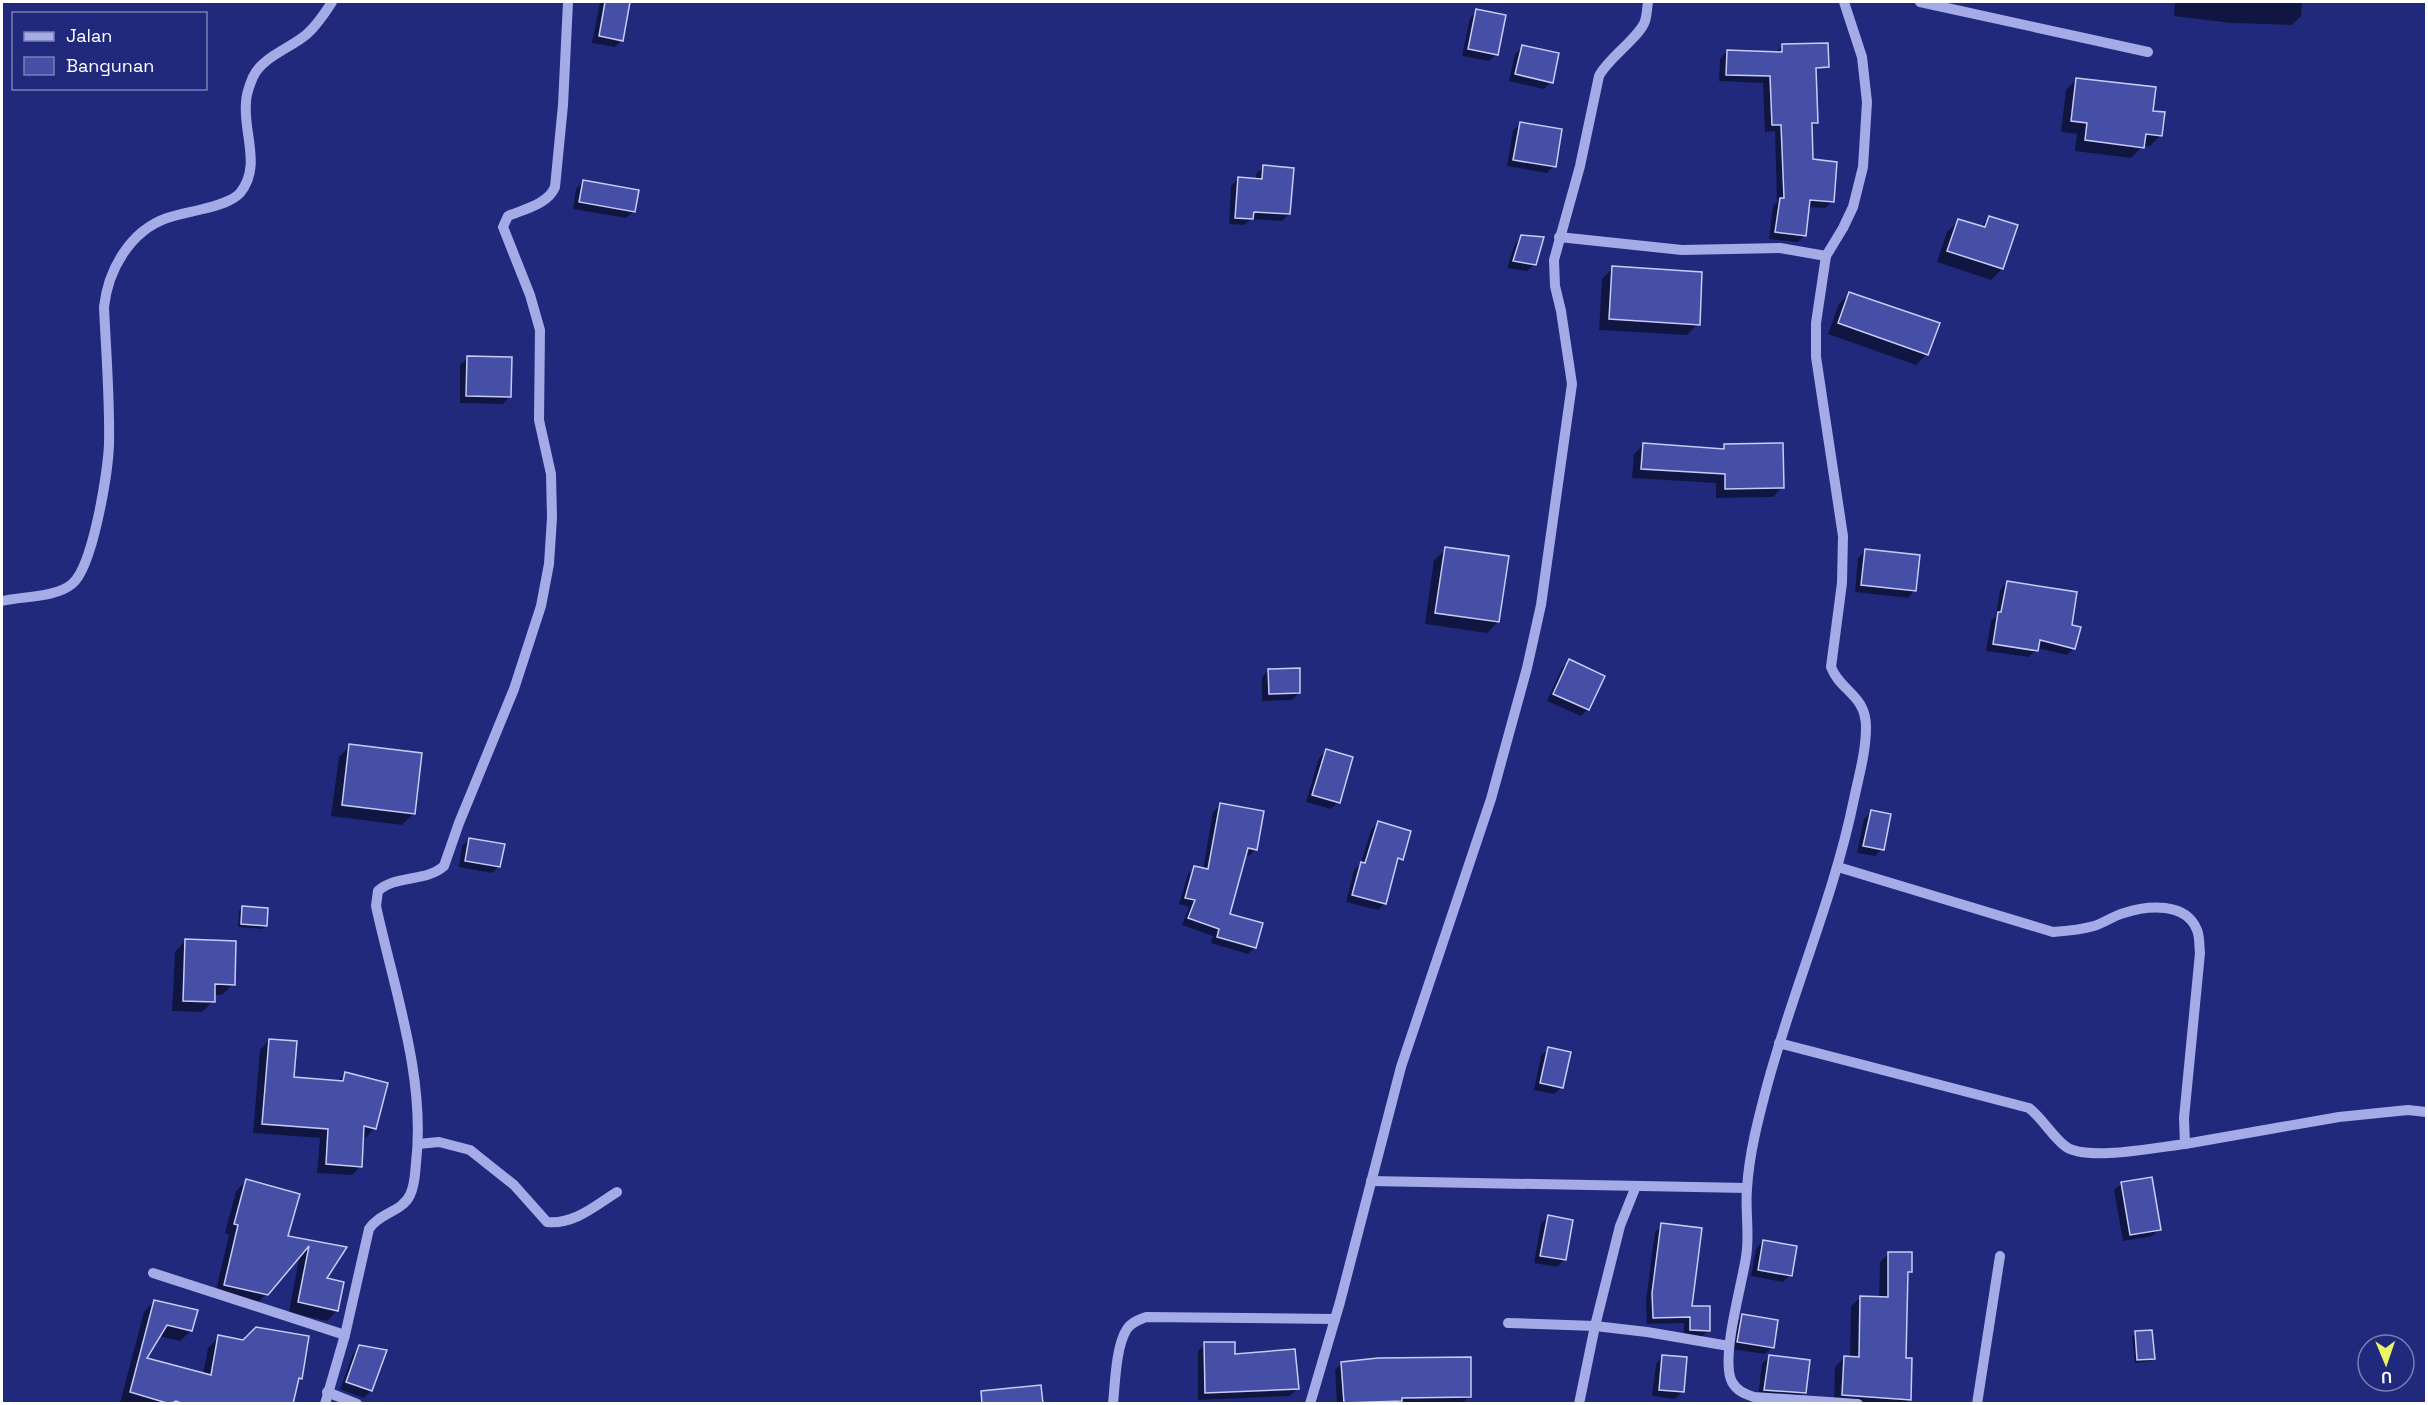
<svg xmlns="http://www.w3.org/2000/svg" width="2428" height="1405" viewBox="0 0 2428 1405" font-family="'Space Grotesk',sans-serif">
	<rect width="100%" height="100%" fill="#21297d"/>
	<g fill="#0007">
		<polygon points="600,2 629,2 622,40 615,47 592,43"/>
		<polygon points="2175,2 2302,2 2301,16 2292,25 2231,23 2174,16"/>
		<polygon points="1477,11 1496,54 1489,61 1462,56 1470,18"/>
		<polygon points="1783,45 1820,67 1815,72 1817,122 1811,128 1812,161 1833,201 1825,208 1808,207 1805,235 1798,242 1769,239 1773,206 1777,202 1775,131 1765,132 1763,83 1719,81 1720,59 1727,51 1775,53"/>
		<polygon points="1523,46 1551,82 1544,89 1509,81 1515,54"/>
		<polygon points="2077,79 2151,112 2161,135 2150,146 2143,146 2131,158 2075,151 2077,134 2061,132 2066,90"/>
		<polygon points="1520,123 1554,166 1547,173 1507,166 1513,131"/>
		<polygon points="1264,167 1289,214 1282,221 1251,219 1244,225 1229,224 1231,186 1238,179 1256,180 1256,174"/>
		<polygon points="583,181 634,211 626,218 573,209 576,189"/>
		<polygon points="1990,217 2016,226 2002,269 1991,280 1937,262 1947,232 1958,221 1980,227"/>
		<polygon points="1522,236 1534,264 1527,271 1507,268 1515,244"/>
		<polygon points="1613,268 1698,324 1687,335 1599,330 1602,279"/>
		<polygon points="1850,293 1927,354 1916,365 1828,334 1839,304"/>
		<polygon points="468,358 510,396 503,404 460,403 460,365"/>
		<polygon points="1643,445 1721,450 1725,446 1782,487 1773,497 1716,498 1716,483 1632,478 1634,454"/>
		<polygon points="1446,549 1498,622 1487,633 1425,624 1434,560"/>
		<polygon points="1866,550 1915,590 1908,598 1855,592 1858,558"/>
		<polygon points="2007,582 2074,648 2067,655 2037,648 2029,657 1986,651 1991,621 1996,616 2000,590"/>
		<polygon points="1569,661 1588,709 1581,716 1547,701 1562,668"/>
		<polygon points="1269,670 1299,693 1292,700 1262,701 1262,677"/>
		<polygon points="350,746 413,814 402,825 331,816 339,757"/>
		<polygon points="1326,751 1338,802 1331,809 1306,802 1319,758"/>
		<polygon points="1220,805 1256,849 1249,856 1244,855 1228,915 1255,947 1248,954 1211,943 1213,936 1182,925 1189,907 1179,904 1188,874 1195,867 1203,870 1213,812"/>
		<polygon points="1871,812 1882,849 1875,856 1857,853 1864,819"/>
		<polygon points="1378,823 1401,859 1395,866 1385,903 1378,910 1346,902 1354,870 1361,863 1371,830"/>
		<polygon points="469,839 499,866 492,873 459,867 462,846"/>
		<polygon points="243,907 266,925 262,929 238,927 239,911"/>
		<polygon points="186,940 233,984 222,995 214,995 213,1001 202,1012 172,1011 175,952"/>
		<polygon points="269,1040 293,1078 337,1082 345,1074 375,1128 365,1138 362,1137 361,1166 352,1175 317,1173 320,1138 253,1133 260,1050"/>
		<polygon points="1548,1049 1562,1087 1554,1094 1534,1090 1541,1056"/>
		<polygon points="246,1181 286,1237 344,1248 324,1279 337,1311 327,1321 289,1312 300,1254 257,1304 215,1294 229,1235 225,1233 236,1191"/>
		<polygon points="2122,1183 2159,1229 2152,1236 2123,1241 2114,1190"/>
		<polygon points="1548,1217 1564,1260 1557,1267 1534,1263 1541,1224"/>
		<polygon points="1662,1225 1690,1307 1708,1330 1702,1337 1684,1336 1684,1323 1647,1324 1646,1301 1655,1232"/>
		<polygon points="1763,1241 1790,1275 1783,1282 1751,1276 1756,1249"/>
		<polygon points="1889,1253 1911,1272 1906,1276 1904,1360 1909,1399 1905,1404 1834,1404 1835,1367 1844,1358 1850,1358 1851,1306 1860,1298 1879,1298 1880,1262"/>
		<polygon points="154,1301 191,1331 180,1341 159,1336 144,1359 203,1375 208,1348 219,1337 300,1378 297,1382 292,1404 120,1403 144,1312"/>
		<polygon points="1743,1316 1772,1347 1765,1354 1731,1349 1735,1323"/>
		<polygon points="2136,1333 2154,1358 2150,1361 2135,1363 2132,1336"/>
		<polygon points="1205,1344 1234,1356 1297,1389 1290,1396 1198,1400 1198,1351"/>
		<polygon points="360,1347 371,1391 364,1398 340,1389 353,1354"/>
		<polygon points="1663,1356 1682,1392 1675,1399 1652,1396 1656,1364"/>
		<polygon points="1769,1357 1805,1392 1798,1399 1758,1397 1762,1364"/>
		<polygon points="1342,1363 1470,1396 1462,1404 1337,1404 1335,1370"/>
	</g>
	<g fill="#454fa5" stroke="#c8ccf5" stroke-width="1.5">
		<polygon points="605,2 630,2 623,41 599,36"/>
		<polygon points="1476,9 1506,15 1498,55 1468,49"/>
		<polygon points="1828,43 1829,67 1816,68 1818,123 1812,123 1813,159 1837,162 1834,202 1810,200 1806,236 1775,232 1780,198 1784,198 1781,125 1772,125 1770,76 1726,75 1727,50 1782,52 1782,44"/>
		<polygon points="1522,45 1559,53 1553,83 1515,74"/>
		<polygon points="2076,78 2156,87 2153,111 2165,112 2162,136 2146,134 2144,148 2085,140 2087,123 2071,121"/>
		<polygon points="1520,122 1562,129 1556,167 1513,160"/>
		<polygon points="1263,165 1294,168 1290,214 1254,212 1253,219 1235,218 1238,177 1262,179"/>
		<polygon points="583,180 639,190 635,212 579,202"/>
		<polygon points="1989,216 2018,225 2003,269 1947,251 1958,219 1985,227"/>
		<polygon points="1521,235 1544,237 1536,265 1513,261"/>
		<polygon points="1612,266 1702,272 1700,325 1609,319"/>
		<polygon points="1849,292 1940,323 1928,355 1838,323"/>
		<polygon points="467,356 512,357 511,397 466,396"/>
		<polygon points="1643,443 1724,449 1724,444 1783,443 1784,488 1725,489 1725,474 1641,469"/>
		<polygon points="1445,547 1509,556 1499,622 1435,613"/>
		<polygon points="1865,549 1920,555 1916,591 1861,585"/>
		<polygon points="2007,581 2077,592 2072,625 2081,627 2075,649 2040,640 2038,651 1993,644 1998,612 2001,612"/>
		<polygon points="1569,659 1605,676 1589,710 1553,694"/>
		<polygon points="1300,668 1300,693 1269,694 1268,669"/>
		<polygon points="349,744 422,753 415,814 342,805"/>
		<polygon points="1326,749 1353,757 1340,803 1312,795"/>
		<polygon points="1220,803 1264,811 1257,850 1248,848 1230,914 1263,923 1256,948 1217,937 1219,929 1188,918 1195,900 1185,898 1194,866 1208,869"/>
		<polygon points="1871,810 1891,814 1884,850 1863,846"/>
		<polygon points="1378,821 1411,831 1403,860 1398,858 1386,904 1352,895 1361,862 1365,863"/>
		<polygon points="469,838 505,844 500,867 465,861"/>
		<polygon points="242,906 268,908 267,926 241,924"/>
		<polygon points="185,939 236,941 235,985 215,984 215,1002 183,1001"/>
		<polygon points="269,1039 297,1041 294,1077 343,1081 345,1072 388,1083 376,1129 364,1126 362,1167 326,1164 328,1129 262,1124"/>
		<polygon points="1548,1047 1571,1052 1563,1088 1540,1083"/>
		<polygon points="2152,1177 2161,1230 2130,1235 2121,1182"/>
		<polygon points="246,1179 300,1194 288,1236 347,1247 327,1278 344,1282 338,1311 298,1302 309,1246 268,1295 224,1285 238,1225 234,1224"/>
		<polygon points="1548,1215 1573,1220 1566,1260 1540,1256"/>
		<polygon points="1661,1223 1702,1228 1692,1306 1710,1306 1710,1331 1690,1330 1690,1317 1653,1318 1652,1293"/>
		<polygon points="1763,1240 1797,1246 1792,1276 1758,1270"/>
		<polygon points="1888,1252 1912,1252 1912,1272 1908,1272 1906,1358 1912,1358 1911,1400 1842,1395 1844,1356 1859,1357 1860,1296 1888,1297"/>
		<polygon points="154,1300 198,1310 192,1331 167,1325 147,1358 211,1375 218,1335 243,1340 256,1327 309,1336 302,1379 299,1378 293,1404 184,1404 176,1401 170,1404 130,1392"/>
		<polygon points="1742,1314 1778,1320 1774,1348 1737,1342"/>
		<polygon points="2152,1330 2155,1359 2137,1360 2135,1331"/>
		<polygon points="1204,1342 1235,1342 1235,1354 1295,1349 1299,1389 1205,1393"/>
		<polygon points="359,1345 387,1350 372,1391 346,1382"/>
		<polygon points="1662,1355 1687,1357 1684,1392 1659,1390"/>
		<polygon points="1769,1355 1810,1360 1806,1393 1764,1390"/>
		<polygon points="1471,1357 1471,1397 1402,1398 1402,1401 1344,1403 1341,1362 1378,1358"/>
		<polygon points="1041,1385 1043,1404 982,1404 981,1391"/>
	</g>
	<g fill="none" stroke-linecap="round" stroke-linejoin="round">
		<g stroke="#a4abe7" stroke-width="10">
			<path d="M1844,2L1862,57L1867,102L1863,167L1853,207L1843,228L1826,256L1816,323V357L1843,536L1842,583L1831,667C1840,691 1866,695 1866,727C1866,752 1859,775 1854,799C1834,897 1793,989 1767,1086C1758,1120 1749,1154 1747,1189C1745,1211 1750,1235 1746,1257C1742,1285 1720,1359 1732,1382C1737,1391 1745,1394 1754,1397L1858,1404"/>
			<polyline points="1920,2 2148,52"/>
			<polyline points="1559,237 1682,250 1780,248 1826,256"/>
			<path d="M2,601C23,596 55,598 72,584C93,567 108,472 109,444C110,399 106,352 104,307C108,270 130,231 167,218C178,214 191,212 203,209C214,206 232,202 240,193C262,167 243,132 246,103C246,95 250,84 253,77C262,57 291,48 307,34C317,25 325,13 332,2"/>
			<path d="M1838,867L2053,932C2067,931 2080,930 2094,926C2104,923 2113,916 2124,913C2148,905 2186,902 2197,930C2200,937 2199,946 2200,953L2184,1118L2185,1144L2339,1117L2408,1110L2426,1112"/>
			<path d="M1779,1043L2029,1108C2043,1119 2051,1135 2065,1146C2085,1162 2158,1147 2185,1144"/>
			<path d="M418,1144L439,1142L470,1150L514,1185L547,1222C574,1225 596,1205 617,1192"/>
			<polyline points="1371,1181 1747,1188"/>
			<polyline points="153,1273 345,1335"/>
			<polyline points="1508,1323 1595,1326 1647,1332 1729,1346"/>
			<polyline points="327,1392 357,1404"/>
			<path d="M325,1404L345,1335L369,1229C379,1213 402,1212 410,1195C415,1185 415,1174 416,1163C426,1078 394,989 376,906L378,891C395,875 426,882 444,866L459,823L514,689L541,606L549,564L552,518L551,474L539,420L540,330L530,295L503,227L508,216C525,209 548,204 555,187L563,105L568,2"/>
			<path d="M1113,1404C1115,1384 1116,1345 1127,1329C1131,1322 1139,1320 1146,1317L1335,1319"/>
			<path d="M1310,1404L1340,1302L1401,1067L1491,799L1527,668L1541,605L1572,384L1561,311L1555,286L1554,260L1580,166L1599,76C1609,57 1640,37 1645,21C1647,15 1647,8 1648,2"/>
			<polyline points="1579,1404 1595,1326 1620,1226 1636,1186"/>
			<polyline points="1977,1404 2000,1256"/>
		</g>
	</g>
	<rect width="2428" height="1405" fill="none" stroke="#ffffff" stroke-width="6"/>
	<rect x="12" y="12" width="195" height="78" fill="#21297d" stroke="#7a7fb1" stroke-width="1.5"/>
	<rect x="24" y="32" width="30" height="9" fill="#a4abe7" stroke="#7a7fb1" stroke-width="1.5"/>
	<text x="66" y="42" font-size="18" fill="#ffffff">Jalan</text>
	<rect x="24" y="57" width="30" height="18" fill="#454fa5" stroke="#7a7fb1" stroke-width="1.5"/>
	<text x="66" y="72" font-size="18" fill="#ffffff">Bangunan</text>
	<g transform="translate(2386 1363) rotate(178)"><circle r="28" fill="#21297d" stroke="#7a7fb1" stroke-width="1.5"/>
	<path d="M0-4.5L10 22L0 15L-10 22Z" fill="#ebf465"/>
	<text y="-9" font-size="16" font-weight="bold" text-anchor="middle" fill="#ffffff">U</text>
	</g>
</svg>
